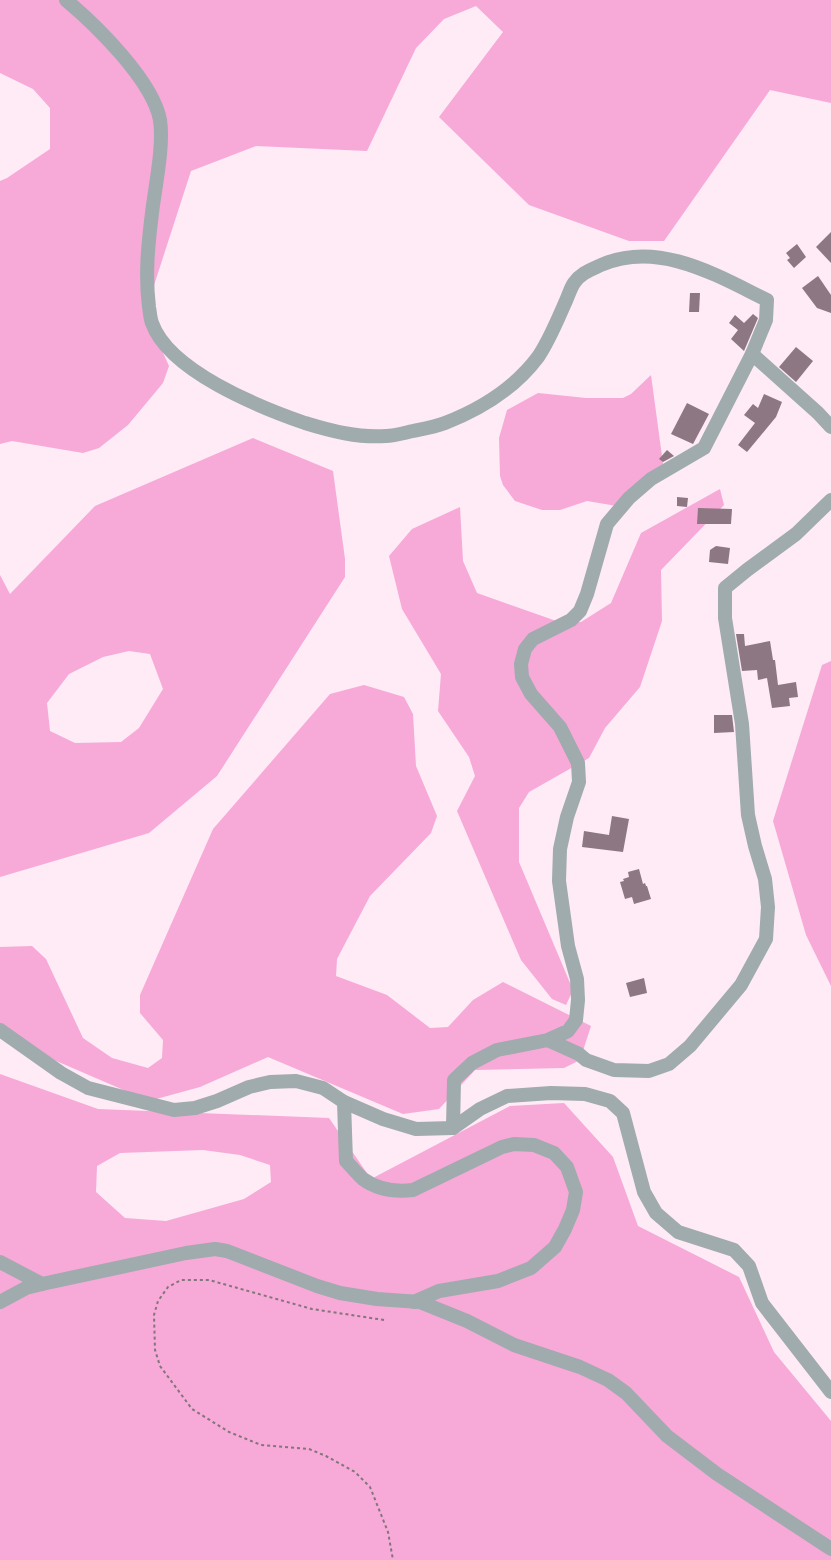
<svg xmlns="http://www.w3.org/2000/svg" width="831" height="1560" viewBox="0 0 831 1560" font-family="'Sofia Sans Condensed',sans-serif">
	<rect width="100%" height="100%" fill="#feebf5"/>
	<g fill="#f7a9d7" fill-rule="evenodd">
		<polygon points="0,0 831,0 831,103 770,90 664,241 629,241 529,205 439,117 503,32 476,6 444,19 416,48 367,151 256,146 191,171 145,313 169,366 163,383 128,425 99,448 83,453 12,441 0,444 0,181 7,178 50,149 50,108 33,89 0,73"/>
		<polygon points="651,375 664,471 623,507 587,501 560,510 542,510 515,501 503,485 500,476 499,438 507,410 538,393 586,398 623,398 631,394"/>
		<path d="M253,438L333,471L345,559V577L217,776L149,833L0,877V575L10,594L95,506ZM129,651L150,654L163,689L139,728L121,742L75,743L50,731L47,703L69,674L103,657Z"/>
		<polygon points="720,489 724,505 661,570 662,621 640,687 605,728 589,758 529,792 519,808 519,862 573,990 566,1005 552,999 521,960 457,811 475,776 469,757 438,711 441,674 402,609 389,556 412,529 460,507 463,561 477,593 562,623 581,622 611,603 641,533"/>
		<polygon points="831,661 831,986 806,935 773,821 822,665"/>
		<polygon points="364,685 404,697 413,714 416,766 437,816 431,833 370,896 337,959 336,976 387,995 430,1028 448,1027 473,1000 503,982 591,1026 580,1060 564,1068 475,1070 439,1109 403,1114 268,1057 200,1087 149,1101 10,1041 0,1029 0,947 32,946 46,959 83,1038 112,1058 148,1068 162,1058 163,1040 140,1013 140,995 213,829 330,694"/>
		<path d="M0,1074L98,1109L329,1118L371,1179L510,1106L564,1103L613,1157L638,1226L739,1277L774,1352L831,1421V1560H0ZM203,1150L240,1155L270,1165L271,1182L244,1199L166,1221L125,1218L96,1192L97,1166L120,1153Z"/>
	</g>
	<g fill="#8c7783">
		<polygon points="831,232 831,263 816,247"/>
		<polygon points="797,244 806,257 794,268 787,260 790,258 786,253"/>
		<polygon points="818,276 831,295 831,313 817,308 802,288"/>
		<polygon points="690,293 700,293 699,312 689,312"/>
		<polygon points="753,314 758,318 744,351 731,339 738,330 729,323 735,315 744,323"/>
		<polygon points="796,347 813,361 796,382 779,367"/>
		<polygon points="764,394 782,402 776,417 747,452 738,445 755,423 744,415 753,404 758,408"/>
		<polygon points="687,403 709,414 693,444 671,434"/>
		<polygon points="667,450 674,456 663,462 659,459"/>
		<polygon points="677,497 688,498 687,507 677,506"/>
		<polygon points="698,508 732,509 731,524 697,524"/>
		<polygon points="716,546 730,548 728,564 709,562 710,550"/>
		<polygon points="736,634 744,634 745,646 770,641 773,660 775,660 778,685 796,682 798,697 789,698 790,706 772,708 767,678 758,680 757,670 742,671"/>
		<polygon points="714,715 732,715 734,732 714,733"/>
		<polygon points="612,816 629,819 623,852 582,847 584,831 609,835"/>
		<polygon points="639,869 643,884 645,883 646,886 647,886 651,899 634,904 632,897 625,899 620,882 624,881 623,879 629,877 628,872"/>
		<polygon points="644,978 647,993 630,997 626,983"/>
	</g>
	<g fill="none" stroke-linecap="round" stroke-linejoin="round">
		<polyline stroke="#82757c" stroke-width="2" stroke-dasharray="3 3" stroke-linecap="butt" points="384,1320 312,1309 209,1280 181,1280 168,1287 158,1301 154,1315 155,1350 160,1366 192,1409 229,1432 261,1445 309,1449 326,1456 355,1472 370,1487 388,1532 393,1560"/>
		<g stroke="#9fabad" stroke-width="14">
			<path d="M66,0C96,25 153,81 160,120C164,146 155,187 152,213C148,245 145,275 149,307C150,312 150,318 152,323C169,371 259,407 305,423C331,431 358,438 386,436C394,436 404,433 413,431C423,429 435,427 445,423C481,409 514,389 538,357C549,341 557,321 565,303C568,297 570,289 574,283C581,273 590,270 601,265C658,240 716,275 767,300L766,320L752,354L704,448L651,479L629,498L607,524L587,594L580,611L571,620L533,639L525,649L521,664L522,677L531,694L560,727L578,763L579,782L567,817L560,849L559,881L568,946L577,979L578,1000L576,1020L568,1031L548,1040L497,1050L472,1063L454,1080L453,1128"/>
			<polyline points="752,354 818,413 831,427"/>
			<polyline points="0,1030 61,1073 88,1088 174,1110 195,1108 217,1101 249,1087 270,1082 296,1081 323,1088 344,1102 383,1119 416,1129 453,1128 480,1109 507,1096 551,1093 585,1094 610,1101 623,1113 644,1192 656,1213 678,1232 734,1250 749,1266 762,1303 831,1392"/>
			<polyline points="548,1040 579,1054 586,1060 614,1070 649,1071 669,1064 690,1046 741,985 766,939 768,907 765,879 755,846 748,815 742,724 725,618 725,588 747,570 796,534 831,500"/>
			<path d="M344,1102L346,1161C351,1166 357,1174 363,1179C378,1190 395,1192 413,1190L502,1147L514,1144L534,1145L554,1153L567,1167L576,1192L573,1210L565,1229L555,1247L531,1268L498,1281L439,1291L414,1302"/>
			<polyline points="0,1262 42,1284"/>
			<polyline points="0,1302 26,1288 42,1284 186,1253 215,1249 227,1251 317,1286 340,1293 377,1299 420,1302 467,1321 514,1345 580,1367 608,1380 626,1393 667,1436 717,1474 831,1549"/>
		</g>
	</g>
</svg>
